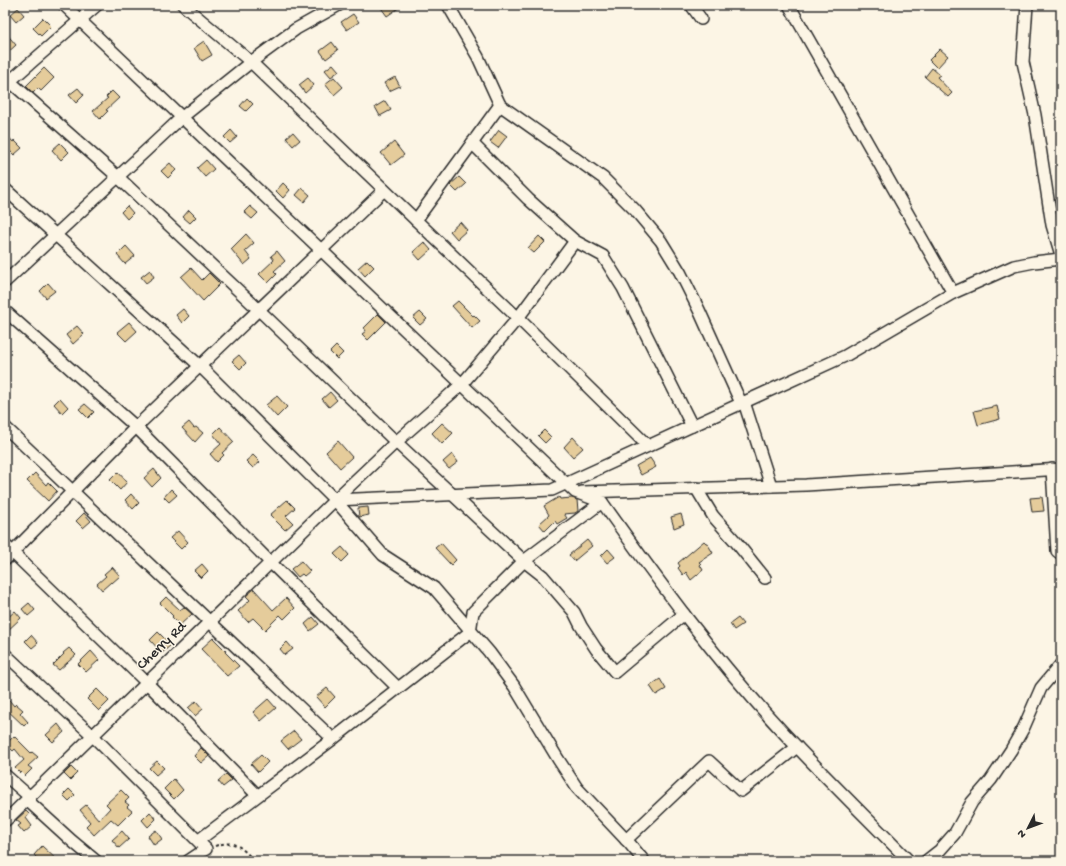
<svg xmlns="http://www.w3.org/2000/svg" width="1066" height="866" viewBox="0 0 1066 866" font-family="'Gochi Hand',sans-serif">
	<rect width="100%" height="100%" fill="#fcf5e5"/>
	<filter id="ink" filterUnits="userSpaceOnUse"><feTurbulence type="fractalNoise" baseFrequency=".025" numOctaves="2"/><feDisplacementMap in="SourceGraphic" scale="8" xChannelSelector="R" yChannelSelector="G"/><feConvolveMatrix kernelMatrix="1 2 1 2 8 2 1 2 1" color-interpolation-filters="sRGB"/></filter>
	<g filter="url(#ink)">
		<g fill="#e5cc9b" stroke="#2b2b2b">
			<polygon points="379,5 403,5 387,16"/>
			<polygon points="18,8 24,15 16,22 10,15"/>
			<polygon points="353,14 359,22 347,30 341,22"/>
			<polygon points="43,18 51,26 41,36 33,28"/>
			<polygon points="5,32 16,45 5,55"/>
			<polygon points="204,41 212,55 202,61 194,48"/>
			<polygon points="332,42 338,50 326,59 320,51"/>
			<polygon points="940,49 948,56 937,68 929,60"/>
			<polygon points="333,64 339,71 331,77 325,70"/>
			<polygon points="44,68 54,78 41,91 38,88 33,93 26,86"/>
			<polygon points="932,68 940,75 937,77 952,93 948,97 925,77"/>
			<polygon points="334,77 343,87 334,95 325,84"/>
			<polygon points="395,77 400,86 389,91 384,83"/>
			<polygon points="308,78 314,85 305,93 299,85"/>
			<polygon points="78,88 84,95 76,103 69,95"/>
			<polygon points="112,91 119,98 106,110 108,111 100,119 93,111 108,98 106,97"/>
			<polygon points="247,98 253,104 246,111 240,106"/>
			<polygon points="385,101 391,110 380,116 375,107"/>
			<polygon points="231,130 237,137 230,143 224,137"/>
			<polygon points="499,130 507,136 498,148 490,142"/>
			<polygon points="293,132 300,140 293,146 286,138"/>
			<polygon points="5,133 13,142 14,140 22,148 14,155 5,146"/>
			<polygon points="394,142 404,155 391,165 381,153"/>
			<polygon points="60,143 69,152 61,160 52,150"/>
			<polygon points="206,160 214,169 205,177 197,168"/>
			<polygon points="170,163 176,170 168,178 161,171"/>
			<polygon points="459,177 466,184 457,192 450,185"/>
			<polygon points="283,183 290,190 283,198 276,191"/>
			<polygon points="302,188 310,195 304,202 296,195"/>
			<polygon points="127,206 133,213 127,219 121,212"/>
			<polygon points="250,206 258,213 252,219 244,212"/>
			<polygon points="189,210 196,217 190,223 183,217"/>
			<polygon points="460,222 467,230 457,239 450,231"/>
			<polygon points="246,234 254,243 245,251 251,259 244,265 231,249"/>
			<polygon points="539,236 545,242 534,253 528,248"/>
			<polygon points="424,242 431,250 420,260 413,252"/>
			<polygon points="126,246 135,256 125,264 117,255"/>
			<polygon points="277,251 285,261 274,271 277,274 268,283 259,274 274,260 271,256"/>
			<polygon points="367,260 374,267 365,276 358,268"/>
			<polygon points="191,268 202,280 209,273 220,284 203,301 181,277"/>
			<polygon points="150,270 154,277 146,283 141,277"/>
			<polygon points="48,283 55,291 46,298 40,291"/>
			<polygon points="458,301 473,316 474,315 480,321 472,328 452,306"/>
			<polygon points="183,309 189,316 182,323 176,315"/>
			<polygon points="420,312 427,319 420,325 413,318"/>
			<polygon points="378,314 386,322 368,340 362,334 366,331 364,328"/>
			<polygon points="129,322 137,331 126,341 117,332"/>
			<polygon points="77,326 84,334 73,344 66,335"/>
			<polygon points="336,346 343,353 337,359 330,352"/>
			<polygon points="239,355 246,363 240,369 232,361"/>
			<polygon points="330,392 337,400 329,407 322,399"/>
			<polygon points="277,396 287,407 277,417 266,405"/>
			<polygon points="60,398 68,407 62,413 54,404"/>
			<polygon points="85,404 94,412 88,418 79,409"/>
			<polygon points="997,406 1000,419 978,425 974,411"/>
			<polygon points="189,422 194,428 196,427 203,433 195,442 182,428"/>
			<polygon points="442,423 453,433 442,444 432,433"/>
			<polygon points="220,427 234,442 222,453 224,455 217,462 210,454 221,444 213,434"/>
			<polygon points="544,430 551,437 545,443 538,436"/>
			<polygon points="573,437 583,448 573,457 564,447"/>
			<polygon points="338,441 352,457 340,468 326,452"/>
			<polygon points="452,454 458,462 449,469 443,462"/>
			<polygon points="253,455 260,462 253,468 246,461"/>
			<polygon points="650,458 656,467 641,475 636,466"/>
			<polygon points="154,469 161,478 152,487 144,478"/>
			<polygon points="118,472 127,482 120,490 110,480"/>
			<polygon points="35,473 46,485 48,482 57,491 48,501 27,481"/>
			<polygon points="171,489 177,495 169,502 164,497"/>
			<polygon points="131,494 139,503 133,509 125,500"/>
			<polygon points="559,497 560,499 572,498 577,500 578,511 575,513 564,514 567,518 557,524 555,521 545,531 539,524 549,515 544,506"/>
			<polygon points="1042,497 1044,511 1032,512 1030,498"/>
			<polygon points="287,500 295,508 286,516 293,523 285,530 270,515"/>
			<polygon points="368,507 369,515 359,517 358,508"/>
			<polygon points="84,513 91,521 83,528 76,521"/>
			<polygon points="681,514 684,524 674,528 671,517"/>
			<polygon points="178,531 188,542 181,549 170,538"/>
			<polygon points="587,540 592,546 574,561 569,555"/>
			<polygon points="704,541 706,543 707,543 713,553 699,562 701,564 700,565 703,570 691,580 686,572 683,575 678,568 680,566 678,563"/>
			<polygon points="441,543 456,560 451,565 435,548"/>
			<polygon points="342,547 349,555 342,562 334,554"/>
			<polygon points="608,549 615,557 607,563 601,556"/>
			<polygon points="301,561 310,571 304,576 302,574 298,577 291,569"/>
			<polygon points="202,564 208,571 201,578 194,571"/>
			<polygon points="112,567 120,576 112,583 111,582 102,590 97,584 106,576 104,574"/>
			<polygon points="254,589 273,610 286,598 295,608 284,619 280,615 265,630 253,618 248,622 238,611 250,600 246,596"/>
			<polygon points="166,597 180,610 184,607 192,614 180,625 172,617 173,616 160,603"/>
			<polygon points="29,603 35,610 28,616 22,609"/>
			<polygon points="15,611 21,618 5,633 5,620"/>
			<polygon points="313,617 319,624 310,631 305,624"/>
			<polygon points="738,618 743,624 734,630 730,624"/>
			<polygon points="158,632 171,645 162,653 150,640"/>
			<polygon points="31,635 38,643 32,648 25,641"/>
			<polygon points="213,638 226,651 225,652 239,666 227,676 201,649"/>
			<polygon points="287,642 293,649 285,655 280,649"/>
			<polygon points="69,648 76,655 59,670 53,665 64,654 63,653"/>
			<polygon points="91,651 99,660 86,672 78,664"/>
			<polygon points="660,679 666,689 656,695 650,686"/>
			<polygon points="327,688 335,697 325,707 316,697"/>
			<polygon points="97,689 109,701 99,711 87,699"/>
			<polygon points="5,695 14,706 16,704 23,710 20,713 28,722 24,726 5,708"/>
			<polygon points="268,699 276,708 261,721 253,712"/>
			<polygon points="196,701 203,709 195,716 188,708"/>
			<polygon points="58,724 64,732 53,742 46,735"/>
			<polygon points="294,731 301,739 288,749 281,741"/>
			<polygon points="14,736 31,753 32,752 38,757 28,766 32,769 25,776 21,772 20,773 15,768 24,760 15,749 13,751 6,744"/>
			<polygon points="201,748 209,756 201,763 194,756"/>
			<polygon points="261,755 268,762 258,772 251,764"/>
			<polygon points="157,761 164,768 156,775 149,768"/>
			<polygon points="71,767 77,773 70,780 64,774"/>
			<polygon points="226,774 232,780 223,787 218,781"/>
			<polygon points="174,779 183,790 174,799 164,789"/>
			<polygon points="69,789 75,795 69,801 63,795"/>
			<polygon points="121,790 129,798 125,802 129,805 127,807 132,811 118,825 111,819 94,835 86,826 90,822 80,810 86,805 99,820 110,808 106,804"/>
			<polygon points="26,811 29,814 26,818 32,826 24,833 18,826 21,824 16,820"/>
			<polygon points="150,812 156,819 148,827 142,820"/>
			<polygon points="156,830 162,839 154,845 148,836"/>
			<polygon points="122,831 129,839 119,848 112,840"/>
			<polygon points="42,846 58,861 40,861 34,855"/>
		</g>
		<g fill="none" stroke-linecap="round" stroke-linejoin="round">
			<defs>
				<g id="street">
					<polyline points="64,5 575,492 602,502 524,561 543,576 574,612 581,626 596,649 615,672 684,614"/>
					<polyline points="183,5 251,62 518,318 648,446"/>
					<polyline points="448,5 478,57 500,105 603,178 635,210 661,241 680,272 699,310 741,403"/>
					<polyline points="691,5 701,19"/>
					<polyline points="789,5 953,293"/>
					<polyline points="1027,5 1023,62 1035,115 1052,225 1061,255"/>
					<polyline points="5,77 118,177 259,310 396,442 524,561 473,612 470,632 333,739 199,840"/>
					<polyline points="10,81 97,5"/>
					<polyline points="472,143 528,199 575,241 603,256 623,288 692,426"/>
					<polyline points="5,189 201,367 335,500 383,555 434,588 489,652 514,686 558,759 577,788 630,844 644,861"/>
					<polyline points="416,220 500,105"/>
					<polyline points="5,282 181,118 251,62 296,29 339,5"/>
					<polyline points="5,311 136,427 384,190"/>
					<polyline points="744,402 771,486"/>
					<polyline points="5,427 333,739"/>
					<polyline points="1052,469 1057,551 1061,554"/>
					<polyline points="696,488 713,516 736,542 765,578"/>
					<polyline points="582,492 806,485 1061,469"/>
					<polyline points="335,500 552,490 845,356 953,293 1014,266 1034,262 1061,259"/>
					<path d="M602,502C658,581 716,660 782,731C823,775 867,818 909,861"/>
					<polyline points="5,545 147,683 257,795"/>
					<polyline points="5,560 136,427 271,563 398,688"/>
					<polyline points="5,654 92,735 206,849 188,861"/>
					<polyline points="5,775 30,797"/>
					<polyline points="27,800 72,841 96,861"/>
					<polyline points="5,821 341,494 396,442 462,384 518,318 575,241"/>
					<polyline points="626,840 709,761 741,791 797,747"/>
					<polyline points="926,861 940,850 955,833 972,802 991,780 1011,750 1024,727 1041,688 1061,664"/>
				</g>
			</defs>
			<use href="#street" stroke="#2b2b2b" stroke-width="14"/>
			<path stroke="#2b2b2b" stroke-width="2" stroke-dasharray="3 3" stroke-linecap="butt" d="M215,846C236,839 240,847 255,861"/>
			<use href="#street" stroke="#fcf5e5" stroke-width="11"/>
		</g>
	</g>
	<g text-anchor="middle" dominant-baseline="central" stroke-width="3" stroke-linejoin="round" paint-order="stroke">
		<g font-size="15" fill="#2b2b2b" stroke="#fcf5e5">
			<text transform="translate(162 646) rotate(-44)">Cherry Rd</text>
		</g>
	</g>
	<rect width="1066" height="866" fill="none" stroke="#fcf5e5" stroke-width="20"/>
	<rect x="10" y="10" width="1046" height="846" fill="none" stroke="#2b2b2b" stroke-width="1.5" filter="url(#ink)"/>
	<g transform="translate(1028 828) rotate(228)" stroke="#fcf5e5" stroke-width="3" paint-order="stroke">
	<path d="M0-3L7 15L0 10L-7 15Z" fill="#2b2b2b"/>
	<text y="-6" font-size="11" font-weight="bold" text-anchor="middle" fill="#2b2b2b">N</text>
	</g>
</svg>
